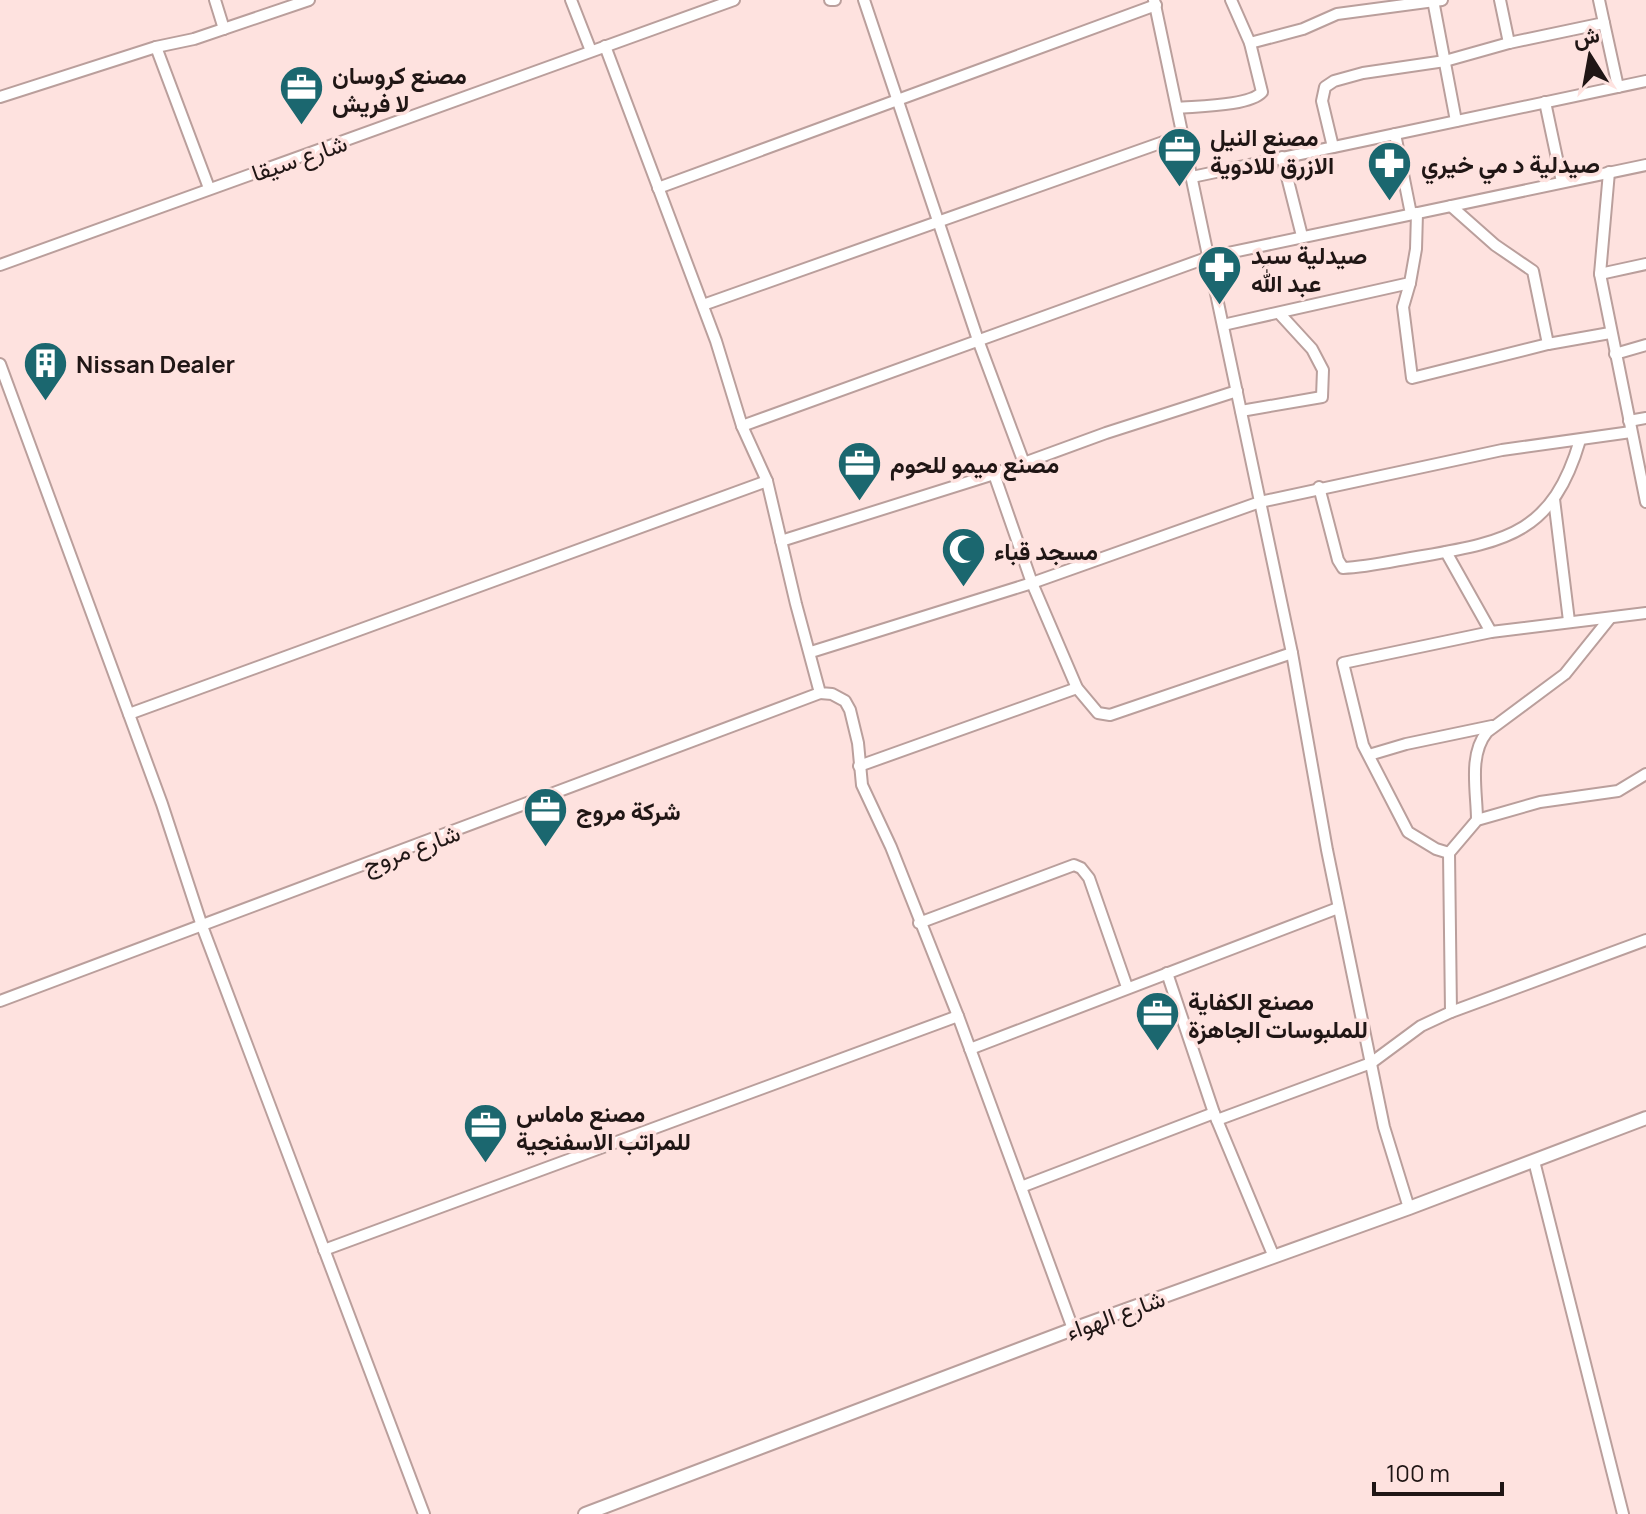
<svg xmlns="http://www.w3.org/2000/svg" width="1646" height="1514" viewBox="0 0 1646 1514" font-family="Manrope,Vazirmatn,sans-serif">
	<rect width="100%" height="100%" fill="#fee2df"/>
	<g fill="none" stroke-linecap="round" stroke-linejoin="round">
		<defs>
			<g id="minor">
				<polyline points="215,0 224,29"/>
				<polyline points="571,0 591,51"/>
				<polyline points="830,0 835,0"/>
				<polyline points="864,0 978,340 1024,463"/>
				<polyline points="1154,0 1292,653 1327,850 1384,1127 1409,1208"/>
				<polyline points="1433,0 1456,121"/>
				<polyline points="1500,0 1509,43"/>
				<polyline points="1604,23 1618,87"/>
				<polyline points="1250,43 1303,29 1337,14 1442,0"/>
				<polyline points="605,46 716,341 742,426 767,481 796,604 820,693 832,694 845,701 850,710 858,743 862,785 891,847 958,1016 1073,1329"/>
				<polyline points="156,47 209,188"/>
				<polyline points="0,97 156,47 194,39 309,0"/>
				<polyline points="1545,102 1562,182"/>
				<path d="M1177,108C1197,106 1250,106 1262,92L1250,43L1231,0"/>
				<polyline points="1395,134 1411,214"/>
				<polyline points="1333,147 1322,101 1325,87 1334,81 1363,73 1445,61 1509,43 1604,23 1599,0"/>
				<polyline points="1282,157 1302,236"/>
				<polyline points="1609,172 1600,274 1646,502"/>
				<polyline points="1192,177 1646,81"/>
				<polyline points="658,188 1156,5"/>
				<polyline points="1451,206 1495,245 1533,271 1548,344 1610,333"/>
				<polyline points="0,265 734,0"/>
				<polyline points="1600,274 1646,264"/>
				<polyline points="1410,283 1403,307 1412,378 1548,344"/>
				<polyline points="703,305 1183,135"/>
				<polyline points="1223,325 1410,283 1416,249 1417,213"/>
				<polyline points="1615,354 1646,345"/>
				<polyline points="0,364 162,804 202,926 424,1514"/>
				<polyline points="1241,411 1322,397 1323,370 1312,349 1279,313"/>
				<polyline points="1629,421 1646,418"/>
				<polyline points="742,426 1209,257 1646,165"/>
				<polyline points="994,474 1032,583 1077,688 1098,713 1110,715 1292,653"/>
				<path d="M1319,487L1338,560L1343,568C1370,567 1397,560 1423,556C1509,541 1553,532 1580,440"/>
				<polyline points="1554,499 1569,621"/>
				<polyline points="781,541 994,474 1106,433 1237,391"/>
				<polyline points="1446,552 1491,632"/>
				<polyline points="811,652 1032,583 1260,502 1502,450 1631,432"/>
				<polyline points="129,714 767,481"/>
				<polyline points="1369,755 1406,744 1492,726"/>
				<polyline points="859,766 1077,688"/>
				<path d="M1477,820C1477,792 1468,755 1487,732L1565,674L1610,618"/>
				<polyline points="1449,853 1436,849 1408,832 1363,745 1343,663 1491,632 1646,613"/>
				<polyline points="919,923 1074,865 1081,868 1089,878 1127,987"/>
				<polyline points="1167,973 1214,1113 1274,1257"/>
				<polyline points="0,1001 820,693"/>
				<polyline points="1451,1012 1449,853 1477,820 1540,802 1618,791 1646,774"/>
				<polyline points="970,1049 1338,908"/>
				<polyline points="1217,1120 1371,1063 1421,1026 1451,1012 1646,940"/>
				<polyline points="1534,1161 1623,1514"/>
				<polyline points="1021,1187 1214,1113"/>
				<polyline points="324,1250 958,1016"/>
			</g>
			<polyline id="tertiary" points="585,1514 1073,1329 1409,1208 1646,1118"/>
		</defs>
		<use href="#minor" stroke="#ba9f9c" stroke-width="14"/>
		<use href="#tertiary" stroke="#ba9f9c" stroke-width="16"/>
		<use href="#minor" stroke="#fff" stroke-width="10"/>
		<use href="#tertiary" stroke="#fff" stroke-width="12"/>
	</g>
	<defs>
		<symbol id="office-pin" viewBox="-11 -11 22 30"><path d="M0 17L-7.5 6A9.5 9.5 0 1 1 7.5 6Z" fill="#1b676f" stroke="#fee2df"/><path d="M-6-3h4V-5.5h4V-3h4V5H-6ZM-1-4.5V-3h2v-1.5ZM-6 0V1H6V0Z" fill="#fff"/></symbol>
		<symbol id="pharmacy-pin" viewBox="-11 -11 22 30"><path d="M0 17L-7.5 6A9.5 9.5 0 1 1 7.5 6Z" fill="#1b676f" stroke="#fee2df"/><path d="M-2-6h4v4h4v4h-4v4h-4v-4h-4v-4h4Z" fill="#fff"/></symbol>
		<symbol id="building-pin" viewBox="-11 -11 22 30"><path d="M0 17L-7.5 6A9.5 9.5 0 1 1 7.5 6Z" fill="#1b676f" stroke="#fee2df"/><path d="M-4-6H4V6H1V3H-1V6H-4ZM-2.5-4.3h1.7v1.8h-1.7ZM.8-4.3h1.7v1.8H.8ZM-2.5-1h1.7V.8h-1.7ZM.8-1h1.7V.8H.8Z" fill="#fff"/></symbol>
		<symbol id="mosque-pin" viewBox="-11 -11 22 30"><path d="M0 17L-7.5 6A9.5 9.5 0 1 1 7.5 6Z" fill="#1b676f" stroke="#fee2df"/><path d="M3.5-4.9A6 6 0 1 0 3.5 4.9A5 5 0 1 1 3.5-4.9Z" fill="#fff"/></symbol>
	</defs>
	<g fill-rule="evenodd">
		<use href="#office-pin" x="276" y="62" width="51" height="69"/>
		<use href="#office-pin" x="1154" y="124" width="51" height="69"/>
		<use href="#pharmacy-pin" x="1364" y="138" width="51" height="69"/>
		<use href="#pharmacy-pin" x="1194" y="242" width="51" height="69"/>
		<use href="#building-pin" x="20" y="338" width="51" height="69"/>
		<use href="#office-pin" x="834" y="438" width="51" height="69"/>
		<use href="#mosque-pin" x="938" y="524" width="51" height="69"/>
		<use href="#office-pin" x="520" y="784" width="51" height="69"/>
		<use href="#office-pin" x="1132" y="988" width="51" height="69"/>
		<use href="#office-pin" x="460" y="1100" width="51" height="69"/>
	</g>
	<g text-anchor="middle" dominant-baseline="central" stroke-width="7" stroke-linejoin="round" paint-order="stroke">
		<g font-size="24" font-weight="bold" fill="#201615" stroke="#fee2df" text-anchor="start">
			<text x="332" y="74">مصنع كروسان<tspan x="332" dy="28">لا فريش</tspan></text>
			<text x="1210" y="136">مصنع النيل<tspan x="1210" dy="28">الازرق للادوية</tspan></text>
			<text x="1421" y="163">صيدلية د مي خيري</text>
			<text x="1251" y="254">صيدلية سيد<tspan x="1251" dy="28">عبد الله</tspan></text>
			<text x="76" y="363">Nissan Dealer</text>
			<text x="890" y="463">مصنع ميمو للحوم</text>
			<text x="994" y="550">مسجد قباء</text>
			<text x="576" y="810">شركة مروج</text>
			<text x="1188" y="1000">مصنع الكفاية<tspan x="1188" dy="28">للملبوسات الجاهزة</tspan></text>
			<text x="516" y="1112">مصنع ماماس<tspan x="516" dy="28">للمراتب الاسفنجية</tspan></text>
		</g>
		<g font-size="24" fill="#201615" stroke="#fee2df">
			<text transform="translate(299 157) rotate(-19)">شارع سيقا</text>
			<text transform="translate(411 848) rotate(-20)">شارع مروج</text>
			<text transform="translate(1115 1314) rotate(-20)">شارع الهواء</text>
		</g>
	</g>
	<g transform="translate(1590 56) rotate(349)" stroke="#fee2df" stroke-width="6" paint-order="stroke">
	<path d="M0-6L14 30L0 20L-14 30Z" fill="#201615"/>
	<text y="-12" font-size="22" font-weight="bold" text-anchor="middle" fill="#201615">ش</text>
	</g>
	<path d="M1374 1482v12h128v-12" fill="none" stroke="#201615" stroke-width="4"/>
	<text x="1386" y="1482" font-size="24" fill="#201615" stroke="#fee2df" stroke-width="6" paint-order="stroke">100 m</text>
</svg>
